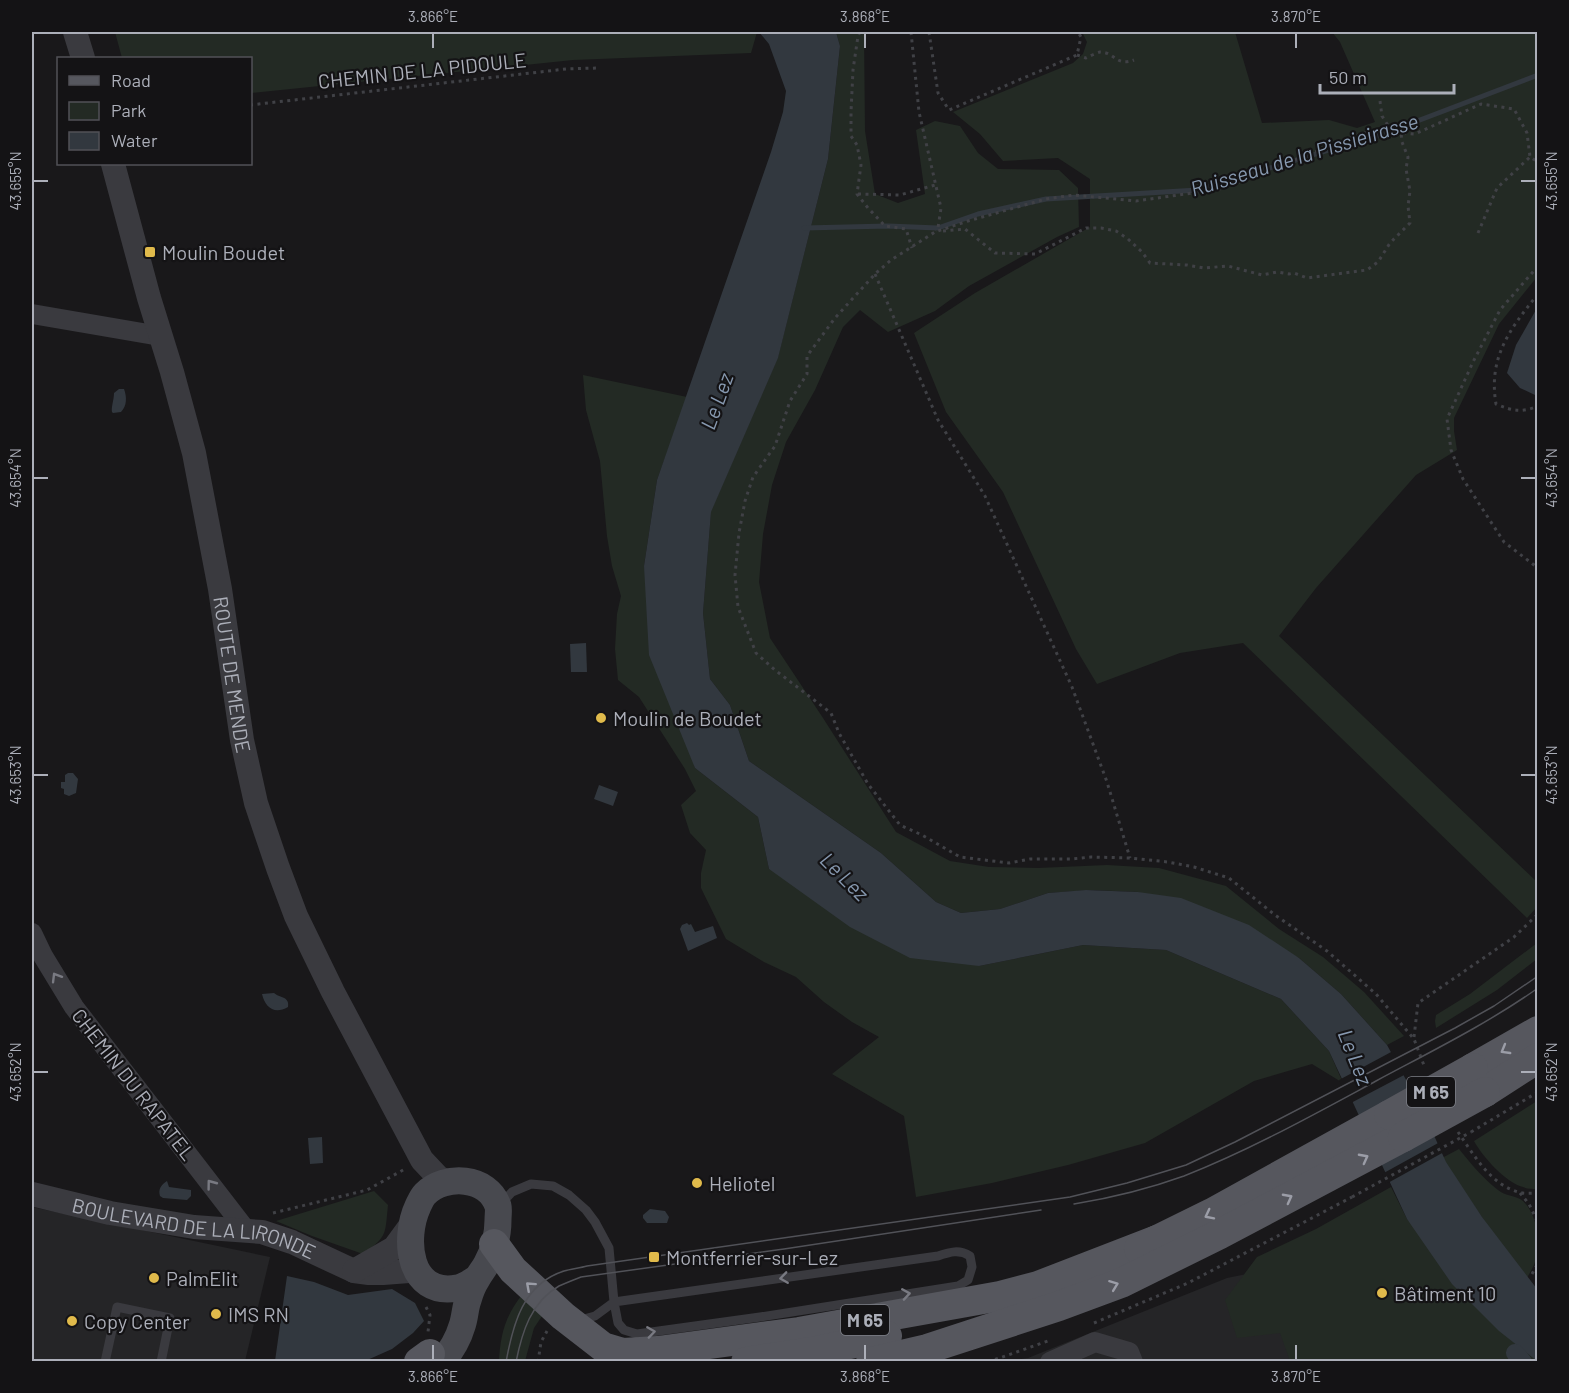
<svg xmlns="http://www.w3.org/2000/svg" width="1569" height="1393" viewBox="0 0 1569 1393" font-family="Barlow,sans-serif">
	<rect width="100%" height="100%" fill="#19181a"/>
	<g fill="#252527">
		<polygon points="32,1207 270,1257 245,1361 32,1362"/>
		<polygon points="1301,1263 1464,1362 999,1362 1028,1358 1227,1278"/>
	</g>
	<g fill="#232a24">
		<polygon points="115,32 757,32 751,53 573,60 251,93 250,58 122,58"/>
		<polygon points="836,32 864,32 865,131 875,194 898,203 925,194 916,130 935,121 960,126 978,153 998,169 1059,170 1078,188 1079,227 1057,237 969,286 935,311 888,332 860,310 843,327 815,390 786,442 772,485 763,534 759,582 770,638 823,718 896,832 950,861 989,867 1038,868 1107,865 1159,868 1226,886 1279,929 1323,957 1364,992 1404,1036 1387,1045 1341,994 1299,958 1138,892 1091,890 1048,893 1000,909 961,913 936,902 881,853 749,761 730,705 710,679 703,613 711,511 778,357 828,159 840,46"/>
		<polygon points="1082,32 1235,32 1262,123 1329,120 1357,128 1375,122 1340,42 1332,32 1537,32 1537,277 1499,324 1454,418 1454,431 1457,450 1416,475 1316,588 1279,636 1537,882 1537,907 1527,918 1243,643 1180,653 1097,684 1076,649 1003,492 946,412 914,333 975,293 1090,227 1090,179 1058,158 1003,161 980,134 953,112 1073,63 1083,54 1087,42"/>
		<polygon points="583,375 687,397 657,480 644,566 695,768 758,817 769,869 979,966 1083,945 1166,950 1281,999 1329,1051 1343,1083 1312,1064 1254,1081 1145,1143 1068,1165 992,1183 916,1197 904,1116 832,1074 879,1037 852,1022 824,1002 796,977 764,962 726,939 701,888 701,873 706,850 690,833 681,805 696,791 685,769 639,697 618,680 615,649 617,614 621,596 612,566 607,536 600,461 586,410"/>
		<polygon points="1537,943 1537,959 1497,990 1436,1028 1435,1021 1436,1015 1470,994"/>
		<path d="M1537,1101V1189C1533,1189 1527,1189 1523,1187C1506,1183 1482,1156 1474,1141Z"/>
		<path d="M1459,1149C1471,1164 1483,1178 1498,1190C1506,1196 1512,1195 1520,1199C1535,1208 1541,1240 1537,1255C1535,1265 1530,1273 1525,1281L1442,1158Z"/>
		<polygon points="1391,1187 1407,1219 1537,1361 1290,1361 1280,1333 1237,1338 1225,1300 1257,1257 1316,1229"/>
		<path d="M374,1191L388,1205C385,1234 388,1236 363,1254L312,1236L276,1221Z"/>
		<path d="M522,1295L542,1316L534,1328L525,1361L499,1362C500,1336 505,1316 522,1295Z"/>
	</g>
	<g fill="#32383f">
		<polygon points="759,32 836,32 840,46 828,159 778,358 711,512 703,613 710,679 730,705 749,761 881,853 936,902 961,913 1000,909 1048,893 1086,890 1138,892 1181,898 1249,925 1299,958 1341,994 1387,1045 1422,1109 1446,1162 1482,1217 1537,1289 1537,1361 1499,1331 1452,1284 1407,1219 1329,1051 1281,999 1166,950 1083,945 979,966 910,958 850,927 769,869 758,817 695,768 649,655 644,566 657,480 771,152 783,112 786,91 769,44"/>
		<polygon points="1537,308 1538,394 1535,395 1520,388 1507,373 1516,345"/>
		<path d="M119,389H124C127,397 127,406 121,412L113,413L112,412C111,407 114,400 114,393Z"/>
		<polygon points="586,643 587,672 571,672 570,644"/>
		<polygon points="68,773 73,773 78,779 76,793 69,796 64,794 64,789 61,788 61,782 65,782 65,775"/>
		<polygon points="599,785 618,792 613,806 594,799"/>
		<polygon points="687,923 689,925 691,924 695,932 713,926 717,938 688,951 680,929 682,925"/>
		<path d="M274,993C279,998 290,996 288,1007C274,1015 265,1007 262,994Z"/>
		<polygon points="322,1137 323,1163 310,1164 308,1138"/>
		<path d="M167,1181L169,1187L191,1190V1196L187,1200L163,1198L160,1196C158,1189 161,1185 167,1181Z"/>
		<polygon points="650,1209 665,1211 669,1217 667,1223 647,1223 643,1218 643,1215"/>
		<polygon points="287,1276 314,1282 348,1295 392,1289 415,1303 424,1321 413,1333 392,1349 365,1361 275,1361"/>
	</g>
	<g fill="#19181a">
		<polygon points="1393,1051 1406,1074 1349,1104 1339,1080"/>
		<polygon points="1440,1142 1444,1152 1386,1184 1382,1174"/>
	</g>
	<g fill="none" stroke-linecap="round" stroke-linejoin="round">
		<polyline stroke="#32383f" stroke-width="5" points="804,228 888,226 938,228 978,214 1046,199 1198,190 1391,131 1538,75"/>
		<polyline stroke="#32383f" stroke-width="18" points="1515,1353 1523,1362"/>
		<g stroke="#404146" stroke-width="3" stroke-dasharray="3 4.5" stroke-linecap="butt">
			<polyline points="860,32 858,36 853,70 851,112 851,136 857,145 861,165 857,194 868,208 885,226 906,229 912,248"/>
			<polyline points="911,32 919,112 941,208 938,228 936,231"/>
			<polyline points="929,32 938,93 949,110 1077,55 1081,37 1078,32"/>
			<path d="M1077,55L1086,58C1090,56 1096,53 1100,52C1115,52 1116,67 1134,60"/>
			<polyline points="1380,101 1382,116 1389,127 1391,131 1401,133 1415,134 1481,104 1514,109 1527,133 1530,157 1538,162"/>
			<polyline points="250,105 566,69 597,68"/>
			<polyline points="1389,127 1361,134 1221,189 1136,201 1074,195 1046,199 968,221 935,232 891,260 875,274 835,318 807,356 807,374 790,401 775,446 753,477 745,501 739,533 735,575 738,607 756,653 775,670 831,713 839,733 868,784 900,825 922,835 960,857 1009,863 1030,859 1071,859 1091,857 1130,858 1168,862 1194,867 1229,878 1275,915 1327,951 1376,994 1414,1039 1425,1068"/>
			<polyline points="858,194 900,195 935,185"/>
			<polyline points="943,231 965,229 995,253 1035,254 1086,228 1101,228 1116,231 1128,239 1142,252 1150,263 1187,265 1204,268 1228,266 1262,275 1277,272 1289,274 1294,273 1307,278 1367,270 1378,262 1390,243 1410,223 1408,206 1410,191 1406,169 1408,157 1402,142 1401,133"/>
			<polyline points="1478,233 1497,188 1530,157"/>
			<polyline points="1538,266 1500,310 1473,362 1447,419 1451,450 1463,479 1504,542 1538,568"/>
			<polyline points="875,274 938,420 985,496 1072,687 1107,782 1130,858"/>
			<path d="M1538,294C1510,329 1488,357 1496,404C1512,411 1522,413 1538,406"/>
			<polyline points="1414,1037 1418,1003 1514,937 1538,914"/>
			<path d="M1458,1132C1474,1155 1490,1184 1518,1192C1524,1194 1531,1193 1538,1193"/>
			<polyline points="1471,1132 1538,1092"/>
			<polyline points="1520,1193 1529,1204 1538,1223"/>
			<polyline points="273,1213 367,1190 405,1169"/>
			<polyline points="1532,1274 1538,1263"/>
			<polyline points="426,1307 430,1315 428,1332"/>
			<polyline points="1094,1323 1188,1283 1352,1197"/>
			<polyline points="538,1362 541,1342 547,1331"/>
			<polyline points="988,1362 1048,1341"/>
		</g>
		<g stroke="#3a3a3f" stroke-width="9">
			<path d="M500,1205L512,1192L531,1184L553,1186L569,1195L586,1210L595,1222L609,1248L614,1302L618,1323L624,1330L637,1334L760,1317L958,1286L968,1280L972,1267L970,1256C959,1249 950,1252 938,1256L614,1302L595,1316L580,1320"/>
			<polyline points="105,1362 117,1307 170,1318 161,1362"/>
		</g>
		<g stroke="#3a3a3f" stroke-width="20">
			<polyline points="32,314 160,336"/>
			<polyline points="32,933 43,956 74,1007 246,1230"/>
			<polyline points="1050,1362 1095,1342 1129,1352 1133,1362"/>
		</g>
		<g stroke="#3a3a3f" stroke-width="24">
			<polyline points="75,32 83,58"/>
			<path id="s1" d="M113,164L149,298L172,372L194,453L220,589L242,740L256,803L278,868L296,916L333,992L422,1160L439,1178L447,1181"/>
			<path id="s2" d="M32,1194L110,1213L194,1227L262,1232L292,1242L354,1271L369,1273H383L409,1271L415,1268"/>
			<polyline points="354,1271 394,1248 413,1222"/>
		</g>
		<path stroke="#48494f" stroke-width="27" d="M442,1362C451,1351 458,1340 462,1326C465,1318 465,1308 468,1300C470,1293 473,1285 477,1279C480,1273 484,1269 487,1263C494,1250 498,1235 498,1220C498,1215 499,1210 498,1206C488,1176 445,1174 425,1194C422,1197 420,1202 418,1206C403,1238 408,1297 457,1288C464,1287 471,1282 477,1278"/>
		<g stroke="#56575e" stroke-width="30">
			<polyline points="1473,1068 1538,1031"/>
			<polyline points="1485,1092 1538,1058"/>
			<polyline points="494,1244 513,1270 563,1316 603,1347 623,1353 658,1351 799,1332 1000,1296 1038,1286 1157,1240"/>
			<polyline points="1139,1249 1212,1213 1389,1115"/>
			<polyline points="419,1362 430,1354"/>
			<polyline points="746,1362 817,1351 887,1336"/>
			<polyline points="871,1362 927,1349 1059,1306 1121,1283 1220,1234 1403,1137"/>
		</g>
		<g stroke="#515258" stroke-width="1.5">
			<path d="M1074,1204C1111,1198 1148,1189 1184,1176C1250,1150 1313,1115 1376,1081C1430,1052 1487,1024 1538,988"/>
			<path d="M506,1362C513,1324 523,1284 564,1271C571,1269 580,1268 587,1266L1070,1197L1127,1183L1186,1165L1235,1142L1455,1028L1494,1006L1538,976"/>
			<path d="M516,1362C522,1332 531,1302 559,1286C566,1283 573,1280 581,1277L784,1249L1041,1210"/>
		</g>
		<polyline stroke="#404146" stroke-width="3" stroke-dasharray="3 4.5" stroke-linecap="butt" points="1352,1197 1471,1132"/>
		<g stroke="#56575e" stroke-width="30">
			<polyline points="1389,1115 1473,1068"/>
			<polyline points="1403,1137 1485,1092"/>
		</g>
	</g>
	<defs><path id="oneway-chevron" d="M-2-3.5L2.5 0L-2 3.5" fill="none" stroke-width="1.6" stroke-linecap="round" stroke-linejoin="round" transform="scale(1.5)"/></defs>
	<g stroke="#797a82">
		<use href="#oneway-chevron" transform="translate(56 977) rotate(-121)"/>
		<use href="#oneway-chevron" transform="translate(211 1184) rotate(-127)"/>
		<use href="#oneway-chevron" transform="translate(784 1278) rotate(172)"/>
		<use href="#oneway-chevron" transform="translate(906 1294) rotate(-9)"/>
		<use href="#oneway-chevron" transform="translate(651 1332) rotate(-8)"/>
	</g>
	<g stroke="#9b9da7">
		<use href="#oneway-chevron" transform="translate(1505 1050) rotate(150)"/>
		<use href="#oneway-chevron" transform="translate(1364 1158) rotate(-28)"/>
		<use href="#oneway-chevron" transform="translate(1288 1198) rotate(-28)"/>
		<use href="#oneway-chevron" transform="translate(1209 1215) rotate(153)"/>
		<use href="#oneway-chevron" transform="translate(1114 1285) rotate(-21)"/>
		<use href="#oneway-chevron" transform="translate(530 1286) rotate(-138)"/>
	</g>
	<path fill="none" stroke="#acafb9" stroke-width="2" d="M433,33V48M865,33V48M1296,33V48M33,181H48M1521,181H1536M33,478H48M1521,478H1536M33,775H48M1521,775H1536M33,1072H48M1521,1072H1536M433,1345V1360M865,1345V1360M1296,1345V1360"/>
	<g fill="#e0ba4b" stroke="#141315" stroke-width="2">
		<rect x="144" y="246" width="12" height="12" rx="3"/>
		<circle cx="601" cy="718" r="6"/>
		<circle cx="697" cy="1183" r="6"/>
		<rect x="648" y="1251" width="12" height="12" rx="3"/>
		<circle cx="154" cy="1278" r="6"/>
		<circle cx="1382" cy="1293" r="6"/>
		<circle cx="216" cy="1314" r="6"/>
		<circle cx="72" cy="1321" r="6"/>
	</g>
	<g text-anchor="middle" dominant-baseline="central" stroke-width="4.5" stroke-linejoin="round" paint-order="stroke">
		<g fill="#141315" stroke="#7e8088" stroke-width="1.5">
			<rect x="1407" y="1077" width="48" height="30" rx="4.5"/>
			<rect x="841" y="1305" width="48" height="30" rx="4.5"/>
		</g>
		<g font-size="18" font-weight="bold" fill="#acafb9">
			<text x="1431" y="1092">M 65</text>
			<text x="865" y="1320">M 65</text>
		</g>
		<g font-size="20" fill="#acafb9" stroke="#141315">
			<text transform="translate(422 70) rotate(-6)">CHEMIN DE LA PIDOULE</text>
			<text stroke="none"><textPath href="#s1" startOffset="525">ROUTE DE MENDE</textPath></text>
			<text transform="translate(134 1084) rotate(52)">CHEMIN DU RAPATEL</text>
			<text stroke="none"><textPath href="#s2" startOffset="166">BOULEVARD DE LA LIRONDE</textPath></text>
		</g>
		<g font-size="20" fill="#acafb9" stroke="#141315" text-anchor="start">
			<text x="162" y="252">Moulin Boudet</text>
			<text x="613" y="718">Moulin de Boudet</text>
			<text x="709" y="1183">Heliotel</text>
			<text x="666" y="1257">Montferrier-sur-Lez</text>
			<text x="166" y="1278">PalmElit</text>
			<text x="1394" y="1293">Bâtiment 10</text>
			<text x="228" y="1314">IMS RN</text>
			<text x="84" y="1321">Copy Center</text>
		</g>
		<g font-size="21" font-style="italic" fill="#8799b0" stroke="#141315">
			<text transform="translate(1304 154) rotate(-17)">Ruisseau de la Pissieirasse</text>
			<text transform="translate(716 401) rotate(-70)">Le Lez</text>
			<text transform="translate(845 876) rotate(45)">Le Lez</text>
			<text transform="translate(1356 1057) rotate(68)">Le Lez</text>
		</g>
	</g>
	<rect width="1569" height="1393" fill="none" stroke="#141315" stroke-width="66"/>
	<rect x="57" y="57" width="195" height="108" fill="#141315" stroke="#515157" stroke-width="1.5"/>
	<rect x="69" y="76" width="30" height="9" fill="#56575e" stroke="#515157" stroke-width="1.5"/>
	<text x="111" y="87" font-size="18" fill="#acafb9">Road</text>
	<rect x="69" y="102" width="30" height="18" fill="#232a24" stroke="#515157" stroke-width="1.5"/>
	<text x="111" y="117" font-size="18" fill="#acafb9">Park</text>
	<rect x="69" y="132" width="30" height="18" fill="#32383f" stroke="#515157" stroke-width="1.5"/>
	<text x="111" y="147" font-size="18" fill="#acafb9">Water</text>
	<path d="M1320 84v9h134v-9" fill="none" stroke="#acafb9" stroke-width="3"/>
	<text x="1329" y="84" font-size="18" fill="#acafb9" stroke="#141315" stroke-width="4.5" paint-order="stroke">50 m</text>
	<rect x="33" y="33" width="1503" height="1327" fill="none" stroke="#acafb9" stroke-width="2"/>
	<g font-size="15" text-anchor="middle" fill="#acafb9">
		<text x="433" y="22">3.866°E</text>
		<text x="865" y="22">3.868°E</text>
		<text x="1296" y="22">3.870°E</text>
		<text transform="translate(16 181) rotate(-90)" y="5">43.655°N</text>
		<text transform="translate(1552 181) rotate(-90)" y="5">43.655°N</text>
		<text transform="translate(16 478) rotate(-90)" y="5">43.654°N</text>
		<text transform="translate(1552 478) rotate(-90)" y="5">43.654°N</text>
		<text transform="translate(16 775) rotate(-90)" y="5">43.653°N</text>
		<text transform="translate(1552 775) rotate(-90)" y="5">43.653°N</text>
		<text transform="translate(16 1072) rotate(-90)" y="5">43.652°N</text>
		<text transform="translate(1552 1072) rotate(-90)" y="5">43.652°N</text>
		<text x="433" y="1382">3.866°E</text>
		<text x="865" y="1382">3.868°E</text>
		<text x="1296" y="1382">3.870°E</text>
	</g>
</svg>
